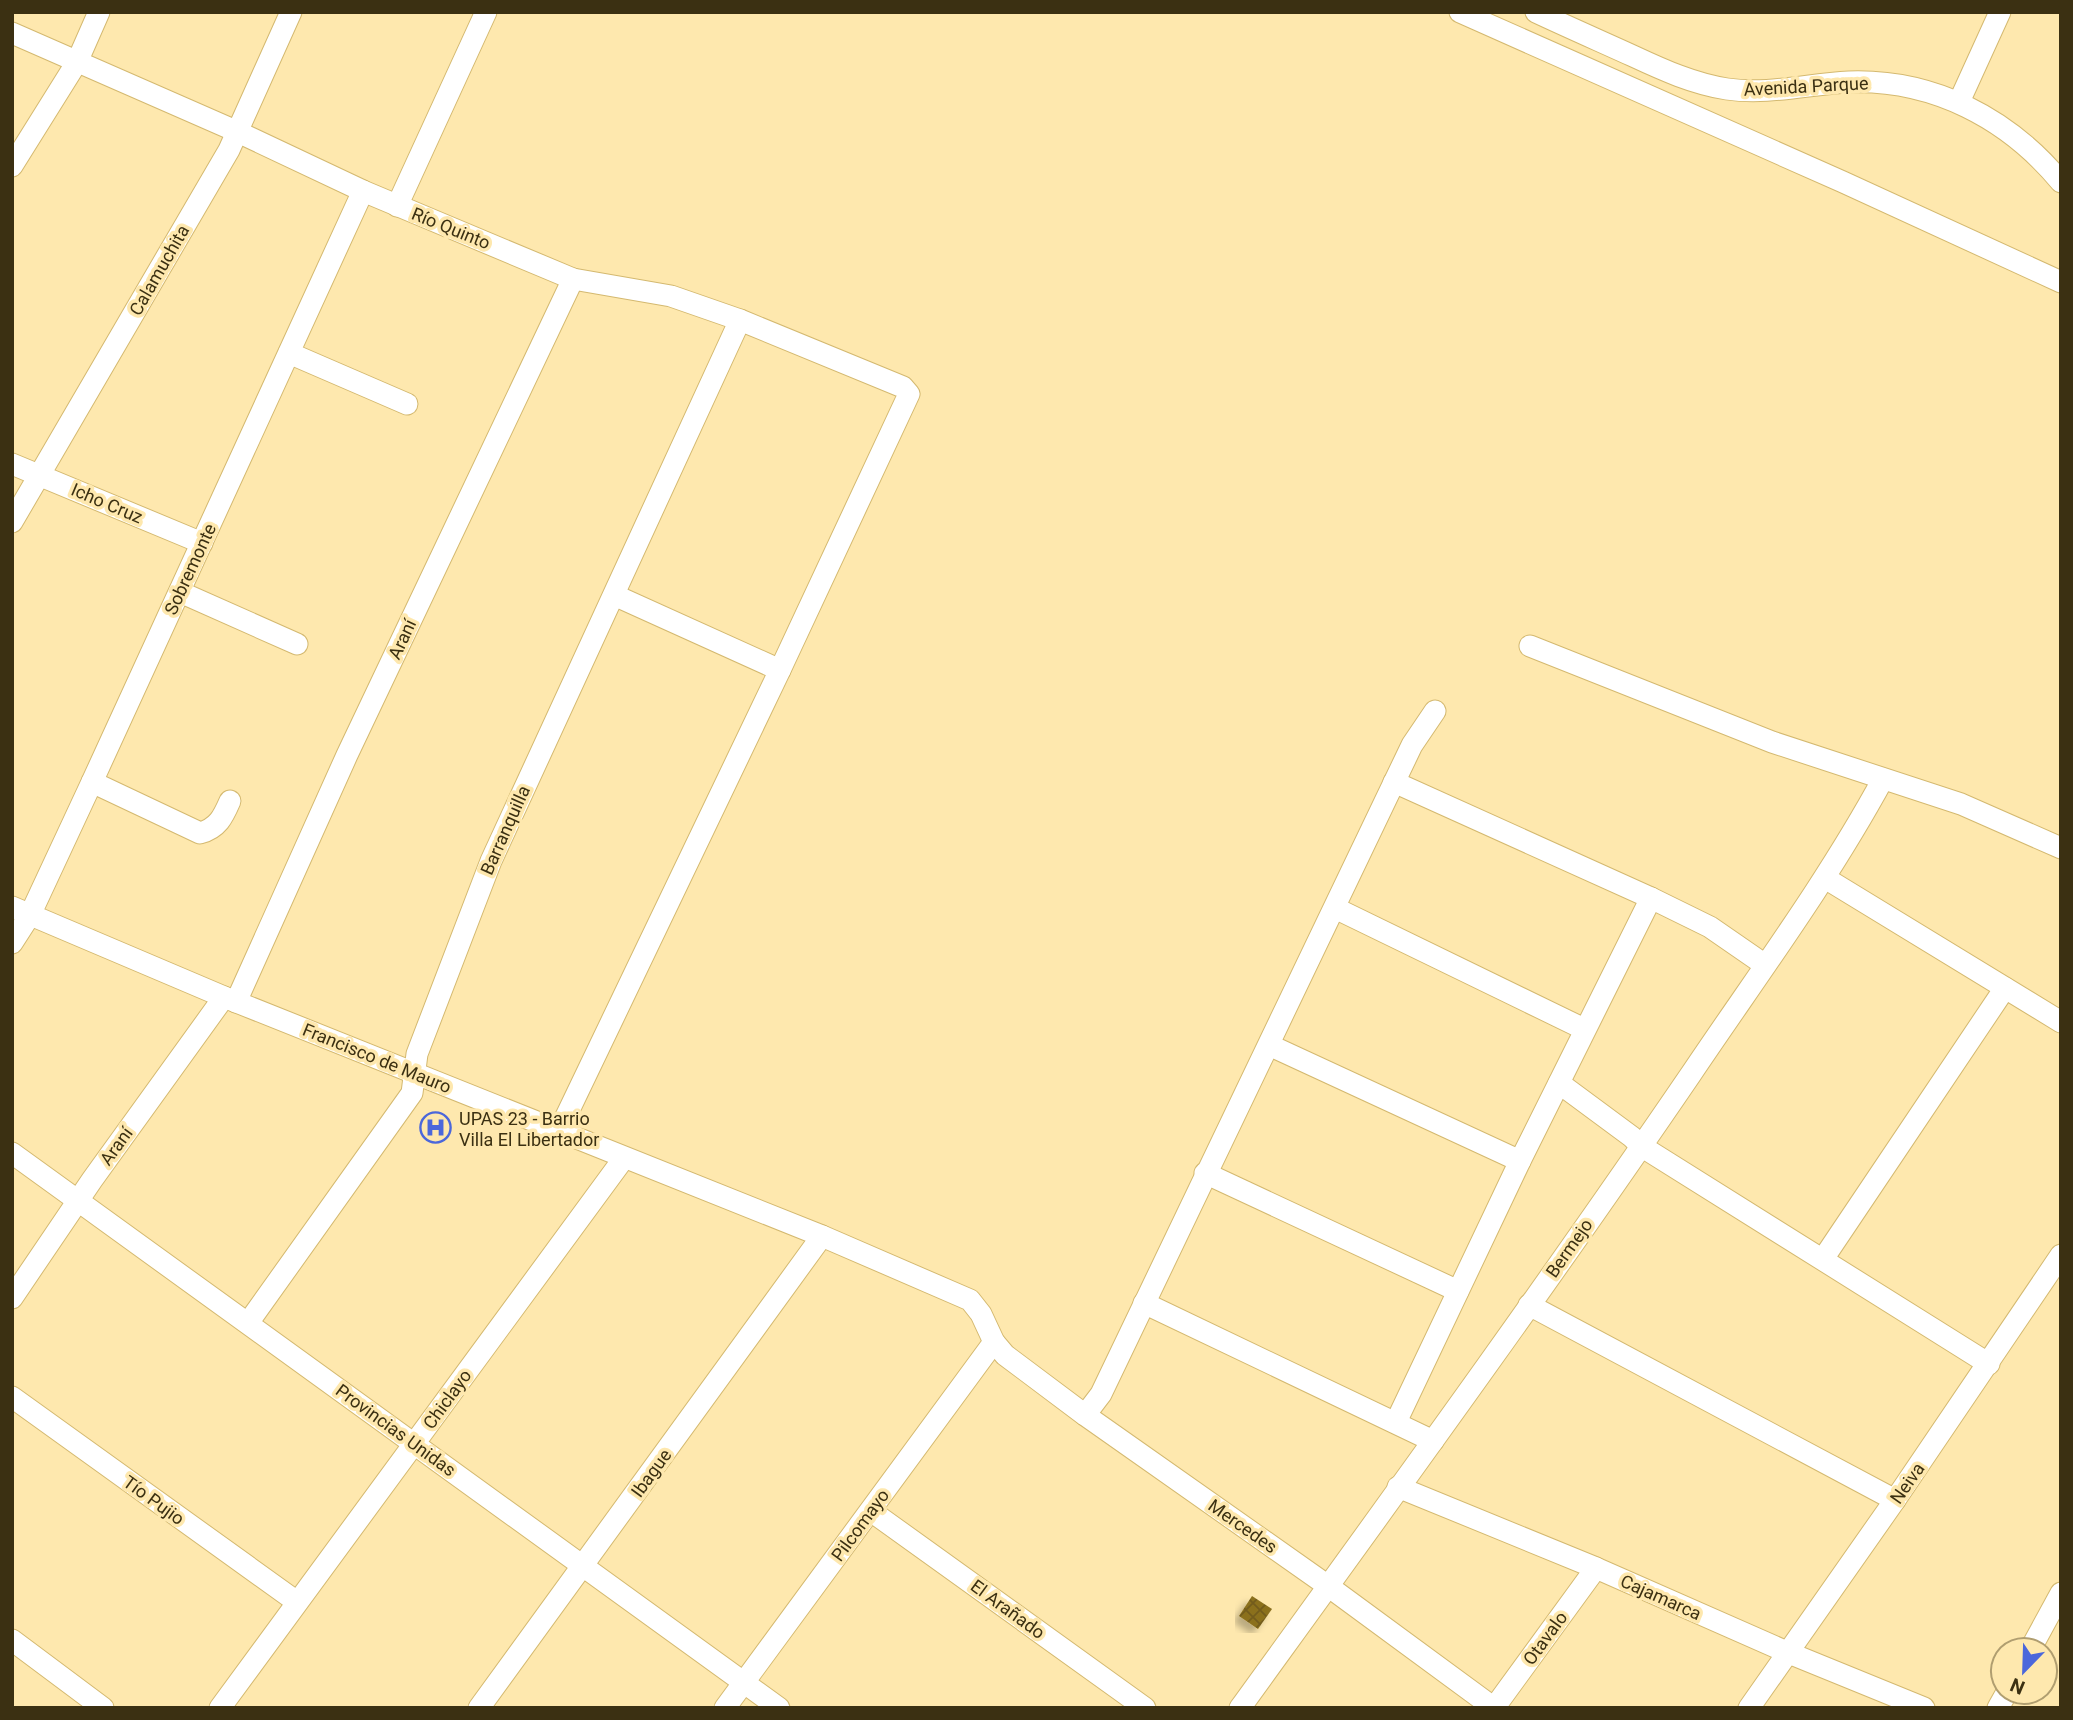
<svg xmlns="http://www.w3.org/2000/svg" width="2073" height="1720" viewBox="0 0 2073 1720" font-family="Roboto,sans-serif">
	<defs>
		<pattern id="building-cross-hatch" width="8" height="8" patternUnits="userSpaceOnUse" patternTransform="scale(1.75)"><rect width="8" height="8" fill="#8b701f"/><path d="M0 0l8 8M0 8l8-8" fill="none" stroke="#735c1a"/></pattern>
		<filter id="shadow"><feDropShadow dx="-6" dy="6" stdDeviation="3.5" flood-color="#0004"/></filter>
	</defs>
	<rect width="100%" height="100%" fill="#fee8ae"/>
	<polygon fill="url(#building-cross-hatch)" filter="url(#shadow)" points="1252,1596 1272,1609 1258,1629 1239,1616"/>
	<g fill="none" stroke-linecap="round" stroke-linejoin="round">
		<defs>
			<g id="minor">
				<polyline points="1460,12 1843,182 2061,282"/>
				<path d="M1536,12C1568,27 1600,41 1633,56C1663,70 1694,84 1727,89C1769,95 1807,84 1849,82C1933,79 2008,118 2061,182"/>
				<polyline points="12,33 238,132 363,191 573,279 671,296 740,320 903,387 909,394 780,670 559,1131"/>
				<polyline points="1959,102 2000,12"/>
				<polyline points="12,166 77,62 99,12"/>
				<polyline points="397,206 486,12"/>
				<polyline points="289,353 407,404"/>
				<polyline points="12,464 202,543"/>
				<polyline points="12,522 229,150 291,12"/>
				<polyline points="180,592 297,644"/>
				<polyline points="614,595 780,670"/>
				<polyline points="1530,646 1772,742 1961,804 2061,848"/>
				<path d="M92,782L200,833C218,828 223,817 230,801"/>
				<polyline points="1394,782 1651,898 1710,927 1765,965"/>
				<polyline points="1825,878 2061,1022"/>
				<polyline points="12,907 224,997 822,1236 970,1300 981,1314 994,1342 1005,1355 1085,1415 1328,1586 1494,1708"/>
				<polyline points="1335,908 1584,1029"/>
				<polyline points="12,943 30,915 92,782 363,191"/>
				<polyline points="236,1002 347,755 573,279"/>
				<polyline points="1269,1045 1520,1161"/>
				<polyline points="1559,1083 1632,1137 1641,1146 1989,1364"/>
				<polyline points="12,1153 779,1708"/>
				<polyline points="1205,1173 1458,1291"/>
				<polyline points="1823,1259 2005,988"/>
				<polyline points="12,1298 92,1180 224,997"/>
				<polyline points="1144,1303 1433,1441"/>
				<polyline points="1529,1305 1895,1500"/>
				<polyline points="248,1323 412,1093 417,1054 491,861 740,320"/>
				<polyline points="12,1397 297,1602"/>
				<polyline points="1085,1415 1101,1394 1412,745 1435,711"/>
				<polyline points="1396,1422 1520,1161 1651,898"/>
				<polyline points="1398,1487 1596,1568 1789,1653 1924,1708"/>
				<polyline points="871,1511 1145,1708"/>
				<polyline points="12,1640 103,1708"/>
				<polyline points="2030,1650 2061,1593"/>
				<polyline points="220,1708 624,1158"/>
				<polyline points="479,1708 822,1236"/>
				<polyline points="725,1708 994,1342"/>
				<path d="M1240,1708C1392,1498 1545,1288 1691,1074C1757,976 1827,882 1883,779"/>
				<polyline points="1494,1708 1596,1568"/>
				<polyline points="1749,1708 1895,1500 2061,1255"/>
				<polyline points="1998,1708 2007,1692"/>
			</g>
		</defs>
		<use href="#minor" stroke="#d4b970" stroke-width="23"/>
		<use href="#minor" stroke="#fff" stroke-width="21"/>
	</g>
	<defs>
		<symbol id="hospital-ring" viewBox="-11 -11 22 22"><circle r="9.5" fill="#fee8ae" stroke="#4b67db" stroke-width="1.5"/><path d="M-5-5h3v3.5h4V-5h3V5h-3V1.5h-4V5h-3Z" fill="#4b67db"/></symbol>
	</defs>
	<g fill-rule="evenodd">
		<use href="#hospital-ring" x="418" y="1110" width="35" height="35"/>
	</g>
	<g text-anchor="middle" dominant-baseline="central" stroke-width="7" stroke-linejoin="round" paint-order="stroke">
		<g font-size="18" fill="#3b3012" stroke="#fee8ae">
			<text transform="translate(1806 86) rotate(-3)">Avenida Parque</text>
			<text transform="translate(451 228) rotate(22)">Río Quinto</text>
			<text transform="translate(159 270) rotate(-60)">Calamuchita</text>
			<text transform="translate(107 503) rotate(23)">Icho Cruz</text>
			<text transform="translate(190 569) rotate(-65)">Sobremonte</text>
			<text transform="translate(402 639) rotate(-65)">Araní</text>
			<text transform="translate(505 830) rotate(-66)">Barranquilla</text>
			<text transform="translate(377 1058) rotate(22)">Francisco de Mauro</text>
			<text transform="translate(116 1146) rotate(-54)">Araní</text>
			<text transform="translate(1569 1248) rotate(-55)">Bermejo</text>
			<text transform="translate(447 1399) rotate(-54)">Chiclayo</text>
			<text transform="translate(396 1430) rotate(36)">Provincias Unidas</text>
			<text transform="translate(651 1473) rotate(-54)">Ibague</text>
			<text transform="translate(1907 1483) rotate(-55)">Neiva</text>
			<text transform="translate(154 1500) rotate(36)">Tío Pujio</text>
			<text transform="translate(860 1525) rotate(-54)">Pilcomayo</text>
			<text transform="translate(1243 1526) rotate(35)">Mercedes</text>
			<text transform="translate(1661 1597) rotate(24)">Cajamarca</text>
			<text transform="translate(1008 1609) rotate(36)">El Arañado</text>
			<text transform="translate(1545 1638) rotate(-54)">Otavalo</text>
		</g>
		<g font-size="18" fill="#3b3012" stroke="#fee8ae" text-anchor="start">
			<text x="459" y="1118">UPAS 23 - Barrio<tspan x="459" dy="21">Villa El Libertador</tspan></text>
		</g>
	</g>
	<rect width="2073" height="1720" fill="none" stroke="#3b3012" stroke-width="28"/>
	<g transform="translate(2024 1671) rotate(203)"><circle r="33" fill="#fee8ae" stroke="#b09e70" stroke-width="2"/>
	<path d="M0-5L12 26L0 18L-12 26Z" fill="#4b67db"/>
	<text y="-10" font-size="19" font-weight="bold" text-anchor="middle" fill="#3b3012">N</text>
	</g>
</svg>
